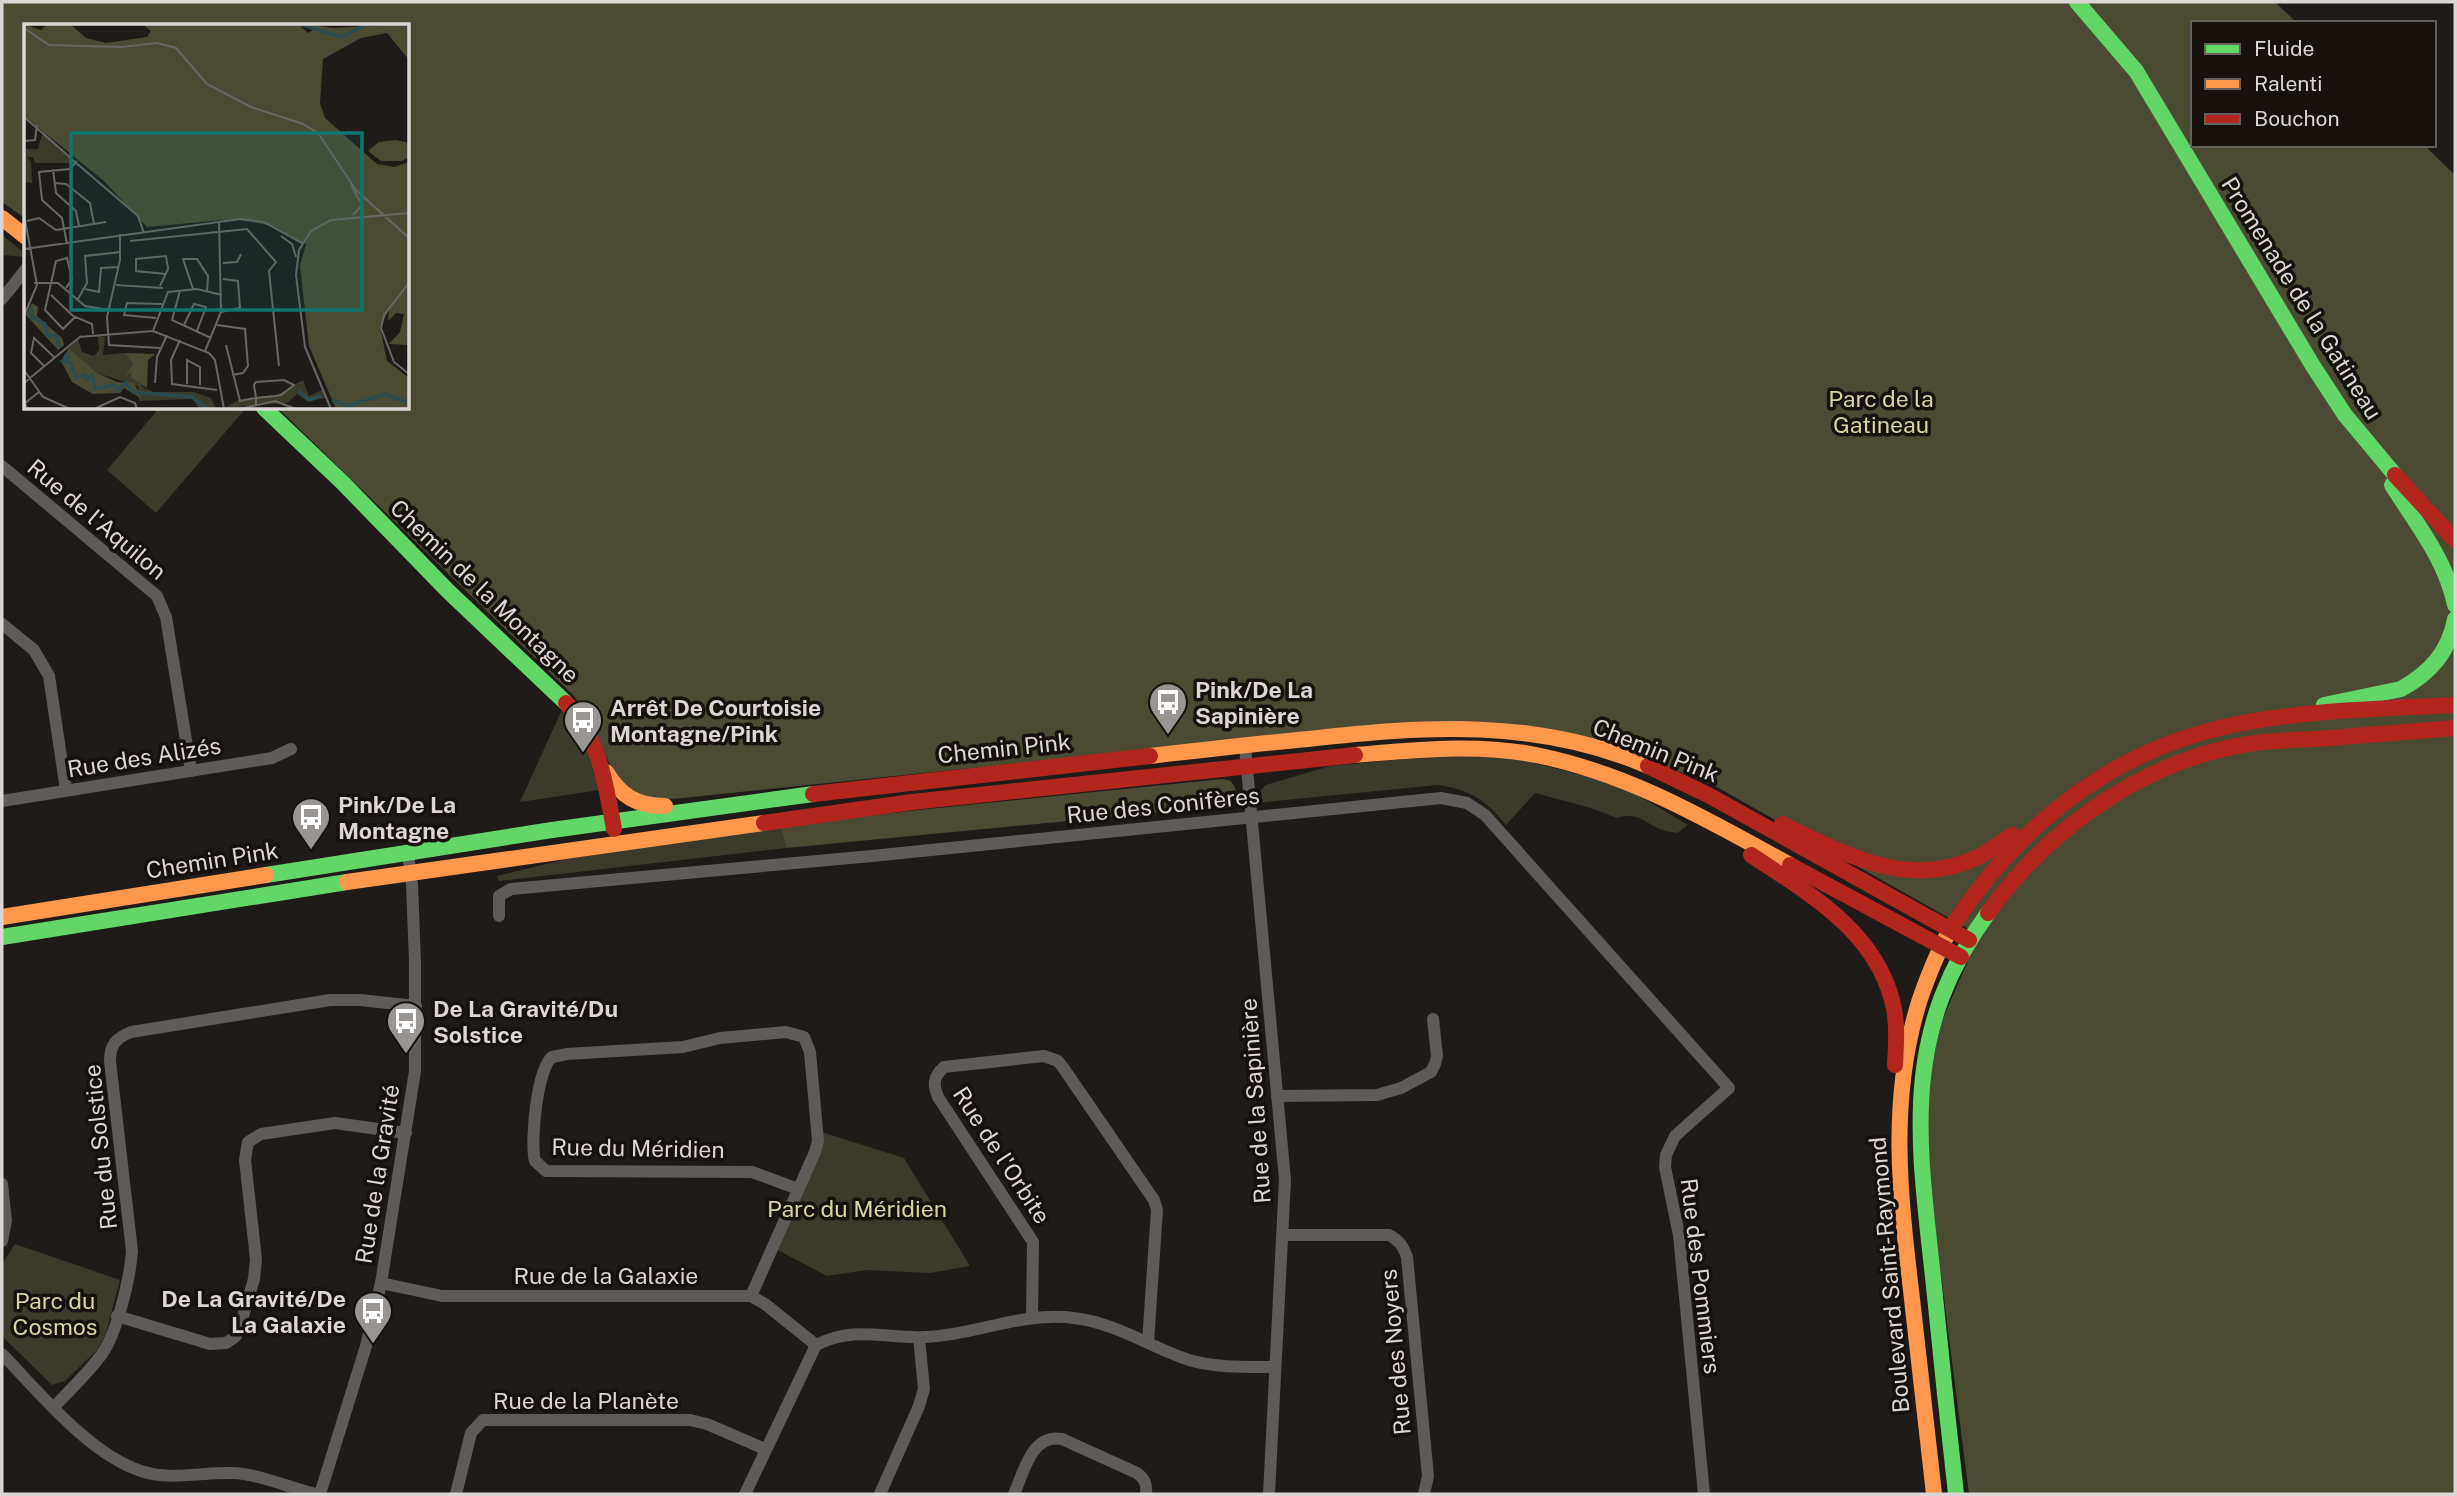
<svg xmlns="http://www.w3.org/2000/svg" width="2457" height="1496" viewBox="0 0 2457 1496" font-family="'Public Sans',sans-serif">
	<rect width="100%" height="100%" fill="#1e1b19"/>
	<g fill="#3b3b2c">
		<polygon points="2,235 26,254 26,257 2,255"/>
		<polygon points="159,408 246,408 156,513 107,470"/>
		<polygon points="566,701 606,789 520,802"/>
		<path d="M1451,755L1519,759L1605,781L1636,794L1688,825L1677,833C1671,832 1665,831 1660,829C1644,822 1635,811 1617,818L1591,808L1535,793L1506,825C1485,799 1470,790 1438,785L1256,803V795L1266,785L1330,766Z"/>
		<polygon points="781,827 786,848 499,881 497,876 567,859"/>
		<polygon points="818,1131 904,1158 970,1266 930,1273 867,1270 827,1276 772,1247"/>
		<polygon points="15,1244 120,1280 106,1333 98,1349 65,1381 52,1385 2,1336 2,1264"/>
	</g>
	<g fill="#4b4b34">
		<path d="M2,2H2275L2297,23H2193V145H2424L2455,175V1494H1969L1932,1204L1927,1127L1930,1071L1942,1021L1979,935L1715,786L1610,744L1376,726L683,798C670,799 657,800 644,797C608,787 605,741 587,714C584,708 578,702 574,696L278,408H408V26H26V219L2,202Z"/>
		<path d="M1222,779L1231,781C1237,790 1238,795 1232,804L1225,806L786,848L781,827L909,811Z"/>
	</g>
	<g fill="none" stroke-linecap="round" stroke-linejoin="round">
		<g stroke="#5e5b5a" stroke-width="12">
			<polyline points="2,299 26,269"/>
			<polyline points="2,466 157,596 166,617 191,771"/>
			<polyline points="2,624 34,650 49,676 66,790"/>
			<polyline points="1245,747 1285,1180 1269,1494"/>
			<polyline points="2,801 272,758 291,749"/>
			<polyline points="499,916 499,896 511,889 872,856 1441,798 1467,803 1485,815 1729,1088 1675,1136 1666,1155 1665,1167 1679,1235 1704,1494"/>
			<polyline points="1277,1096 1377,1095 1401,1088 1431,1072 1435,1064 1437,1056 1433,1019"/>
			<polyline points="2,1184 6,1221 2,1241"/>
			<path d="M1283,1235H1389C1400,1241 1403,1246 1407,1257L1428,1476L1424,1494"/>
			<polyline points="381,1283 442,1296 751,1296 765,1304 816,1345"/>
			<path d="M751,1296L815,1152L818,1141L810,1052L804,1037L786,1032L720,1038L683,1047L567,1054L552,1057C537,1069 530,1142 535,1161L546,1171L752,1172L798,1189"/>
			<polyline points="117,1316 210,1344 226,1343 235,1337 239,1330 254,1279 256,1259 245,1160 248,1142 261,1134 335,1123 406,1133"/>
			<path d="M1032,1318L1033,1242L938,1097C933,1084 933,1077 944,1067L1044,1056L1058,1061L1062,1066L1154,1200L1157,1210L1148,1342"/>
			<path d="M2,1354C40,1393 89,1454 141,1471C171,1481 201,1472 232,1473C259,1474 288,1487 315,1494"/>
			<path d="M54,1407C70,1390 88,1373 102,1354C117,1333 130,1278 132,1251L110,1061C110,1045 116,1038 131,1032L330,1000H360L416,1006"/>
			<polyline points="320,1494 366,1346 381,1283 415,1071 415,962 412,885 408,853"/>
			<polyline points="456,1494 471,1433 483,1420 690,1420 707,1424 765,1449"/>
			<path d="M745,1494L816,1345C856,1325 884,1339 926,1337C975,1335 1024,1311 1074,1318C1116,1323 1150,1347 1189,1360C1215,1368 1248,1367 1274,1367"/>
			<polyline points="880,1494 919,1406 924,1389 919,1338"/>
			<path d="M1014,1494C1024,1472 1031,1434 1062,1439L1137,1473C1145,1479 1147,1484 1146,1494"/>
		</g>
		<g stroke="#63d668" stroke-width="16">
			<polyline points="2077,2 2136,71 2313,366 2345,415 2395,475"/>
			<polyline points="264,408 343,483 448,591 566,703"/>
			<path d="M2392,485C2416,523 2446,560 2455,605"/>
			<path d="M2324,705L2401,689C2430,673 2449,652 2455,619"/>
			<polyline points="266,875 552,830 813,794"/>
			<polyline points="2,937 347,882"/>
			<path d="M1956,1494C1948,1422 1940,1349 1933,1277C1918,1139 1900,1034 1988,913"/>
		</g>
		<g stroke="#ff974d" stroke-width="16">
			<polyline points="2,218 26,237"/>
			<path d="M1355,755C1415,750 1477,743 1536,755C1630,774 1708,820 1790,865"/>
			<path d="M1150,756C1202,750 1255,744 1308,739C1424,726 1538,718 1648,766"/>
			<path d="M606,772C621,796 636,806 665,806"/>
			<polyline points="347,882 764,823"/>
			<polyline points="2,917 266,875"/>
			<path d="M1934,1494C1927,1429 1919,1364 1912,1299C1900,1197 1888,1099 1920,999C1929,973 1940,945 1955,922"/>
		</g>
		<g stroke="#b3261e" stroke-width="16">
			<polyline points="2395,475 2455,540"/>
			<path d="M566,703C599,735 606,786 614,829"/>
			<polyline points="1648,766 1710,796 1969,940"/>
			<polyline points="813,794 1150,756"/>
			<polyline points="764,823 912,802 1355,755"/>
			<path d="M1782,824C1846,855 1910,891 1980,856C1991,850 2002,842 2012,835"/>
			<path d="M1751,855C1808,893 1873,929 1892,1000C1898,1021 1896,1044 1895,1065"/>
			<polyline points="1790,865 1961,957"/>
			<path d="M1988,913C2049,828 2143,761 2248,744C2271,740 2295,740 2317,739C2363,735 2409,732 2455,728"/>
			<path d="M1955,922C2022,823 2110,752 2228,726C2302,710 2379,709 2455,705"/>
		</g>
	</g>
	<defs>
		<symbol id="bus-pin" viewBox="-11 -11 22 30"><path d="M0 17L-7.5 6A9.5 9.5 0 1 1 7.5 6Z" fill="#999593" stroke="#17110e"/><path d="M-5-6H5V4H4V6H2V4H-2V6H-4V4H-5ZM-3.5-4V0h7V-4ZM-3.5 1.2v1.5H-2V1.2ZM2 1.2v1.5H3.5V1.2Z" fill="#fff"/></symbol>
	</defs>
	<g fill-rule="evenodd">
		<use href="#bus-pin" x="1146" y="680" width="44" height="60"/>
		<use href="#bus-pin" x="561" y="698" width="44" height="60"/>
		<use href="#bus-pin" x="289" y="795" width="44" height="60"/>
		<use href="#bus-pin" x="384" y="999" width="44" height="60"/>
		<use href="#bus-pin" x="351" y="1289" width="44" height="60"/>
	</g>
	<g text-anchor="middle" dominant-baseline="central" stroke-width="7" stroke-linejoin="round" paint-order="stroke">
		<g font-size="23" fill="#dbd6d4" stroke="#17110e">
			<text transform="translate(2302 298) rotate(58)">Promenade de la Gatineau</text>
			<text transform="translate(97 519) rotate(40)">Rue de l'Aquilon</text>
			<text transform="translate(485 591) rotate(44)">Chemin de la Montagne</text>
			<text transform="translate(1004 748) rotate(-6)">Chemin Pink</text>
			<text transform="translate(1656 750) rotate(22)">Chemin Pink</text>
			<text transform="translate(144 757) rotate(-9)">Rue des Alizés</text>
			<text transform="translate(1163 805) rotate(-6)">Rue des Conifères</text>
			<text transform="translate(212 860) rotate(-9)">Chemin Pink</text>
			<text transform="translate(1255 1101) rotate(-94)">Rue de la Sapinière</text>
			<text transform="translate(100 1147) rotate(-96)">Rue du Solstice</text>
			<text transform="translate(638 1148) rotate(1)">Rue du Méridien</text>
			<text transform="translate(1002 1155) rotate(57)">Rue de l'Orbite</text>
			<text transform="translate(377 1174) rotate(-81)">Rue de la Gravité</text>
			<text x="606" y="1275">Rue de la Galaxie</text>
			<text transform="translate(1889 1275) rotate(-95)">Boulevard Saint-Raymond</text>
			<text transform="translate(1701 1276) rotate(83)">Rue des Pommiers</text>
			<text transform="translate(1395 1352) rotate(-95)">Rue des Noyers</text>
			<text x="586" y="1400">Rue de la Planète</text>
		</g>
		<g font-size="23" fill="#d3d6a0" stroke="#17110e">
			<text x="1881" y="398">Parc de la<tspan x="1881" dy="26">Gatineau</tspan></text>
			<text x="857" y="1208">Parc du Méridien</text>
			<text x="55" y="1300">Parc du<tspan x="55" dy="26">Cosmos</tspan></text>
		</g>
		<g font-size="23" font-weight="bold" fill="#dbd6d4" stroke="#17110e" text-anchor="start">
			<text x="1195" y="689">Pink/De La<tspan x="1195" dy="26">Sapinière</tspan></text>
			<text x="610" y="707">Arrêt De Courtoisie<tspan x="610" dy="26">Montagne/Pink</tspan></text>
			<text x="338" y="804">Pink/De La<tspan x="338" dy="26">Montagne</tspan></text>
			<text x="433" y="1008">De La Gravité/Du<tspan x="433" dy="26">Solstice</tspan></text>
			<text x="346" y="1298" text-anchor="end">De La Gravité/De<tspan x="346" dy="26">La Galaxie</tspan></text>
		</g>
	</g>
	<g transform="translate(24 24)">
		<rect width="385" height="385" fill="#1e1b19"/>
		<path d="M19,107L51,139H11L9,133H3L7,138L8,159L0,158V125H14ZM74,312L81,313L79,331L101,329L109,340L104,353L107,348L120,364L130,368H170L187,374L192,385H175L169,375L115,377L114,362L73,349L45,324L54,315L58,328L70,332L75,326ZM279,356L285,372L298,366L301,374L283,377L273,370L263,379L200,384L215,376L251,372Z" fill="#3b3b2c"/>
		<path d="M0,0L17,6L24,0H46L62,14L82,19L123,13L127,7L118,0H274L284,9L292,4L279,0L310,4L385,0V36L363,9L337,14L299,35L296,79L301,94L353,140L370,143L385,138V321L365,320L376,308L380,290L372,289L364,297L365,286L356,303L363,337L385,354V385H312L285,322L276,242L282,220L250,202L210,195L123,203L80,157L0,92ZM372,116L385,119V133L378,137H357L344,127L355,118ZM8,279L14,283L13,292L38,314L40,321L34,326L2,291ZM45,324L73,349L93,358L110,359L118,375L100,364L96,369L69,370L48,358L37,337ZM101,329L131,330L124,336L123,364L108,354L107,348L101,353L109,340Z" fill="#4b4b34"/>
		<path fill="none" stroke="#2b4b50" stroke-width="3.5" d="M276,0L317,13L344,0M8,284L7,292L21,300L24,312L31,311L36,323M41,330L45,333L39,337L47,339L52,354L60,351L63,356L68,351L72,365L90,361L94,366L102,359L109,368L168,373L184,385M275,367L285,376L297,372M308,376L325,382L361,370L385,379"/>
		<path fill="none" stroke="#6a6664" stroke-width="2" d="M0,4L25,21L97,23L133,19L152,24L183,60L227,83L279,100L294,109L332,166L385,214M0,93L47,134M0,117L11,116L13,101M44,132L114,192L120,209M29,145L32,169L52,187L55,202M31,159L42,160L66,179L70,200M327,161L338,181L329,191M0,190L13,261L0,292M3,197L15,194L32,206L82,198M96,210V236L83,293L85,321L136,324M257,212L268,220L272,233M106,217L223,205L252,238L245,247L255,342M43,220L38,194L18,176L15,148L46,145L53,137M0,225L216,195L240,198L280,220M199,239L213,238L217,230M10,259H34L61,282L85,286M385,259L360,291L357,304L370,338L385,350M92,261L139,264M136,262L144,245V244L142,232L112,235V247L142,250M42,264L48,255L43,234L32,237L21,286L39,305L51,293M61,265L75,268L77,244L95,243M169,265L159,235H173L184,252L183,268M156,267L148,296L187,314M27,271L49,292L68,300L69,310M54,275L63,259L61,232L97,228M197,288L216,284L214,257L199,255M132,294L100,291L103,279L138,280M160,301L170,280L182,283L173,307M193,301L221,305L224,342L219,349L208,351M129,307L144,268L173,265L198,271M55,313L129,307L185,329L191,336L200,385M156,316L147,336L148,360L193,366M202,321L216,377L225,375L232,374L251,372L257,371L270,361L260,356L232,358L230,361L232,374V382M181,327L197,288L195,197M21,343L7,329L10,314L30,333M0,346L19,373L46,385M0,359L57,312M131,359L133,333L143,311M163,360V336L176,343V361M3,385L1,379L15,368M70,385L96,373L111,379L113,385M215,385L251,377L272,385M307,385L281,323L272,251L275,226L287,207L307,196L385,189"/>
		<path fill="#0f766e" fill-opacity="0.15" stroke="#0f766e" stroke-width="3.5" d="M47,109H338V286H47Z"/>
		<rect width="385" height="385" fill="none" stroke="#dbd6d4" stroke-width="3.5"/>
	</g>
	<rect width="2457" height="1496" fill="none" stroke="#dbd6d4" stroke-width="7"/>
	<rect x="2191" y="21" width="245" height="126" fill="#17110e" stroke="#65605d" stroke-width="2"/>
	<rect x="2205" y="44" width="35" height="10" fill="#63d668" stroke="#65605d" stroke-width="2"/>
	<text x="2254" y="56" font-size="21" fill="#dbd6d4">Fluide</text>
	<rect x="2205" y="79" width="35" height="10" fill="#ff974d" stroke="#65605d" stroke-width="2"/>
	<text x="2254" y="91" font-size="21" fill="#dbd6d4">Ralenti</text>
	<rect x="2205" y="114" width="35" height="10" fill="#b3261e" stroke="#65605d" stroke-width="2"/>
	<text x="2254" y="126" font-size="21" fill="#dbd6d4">Bouchon</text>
</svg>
